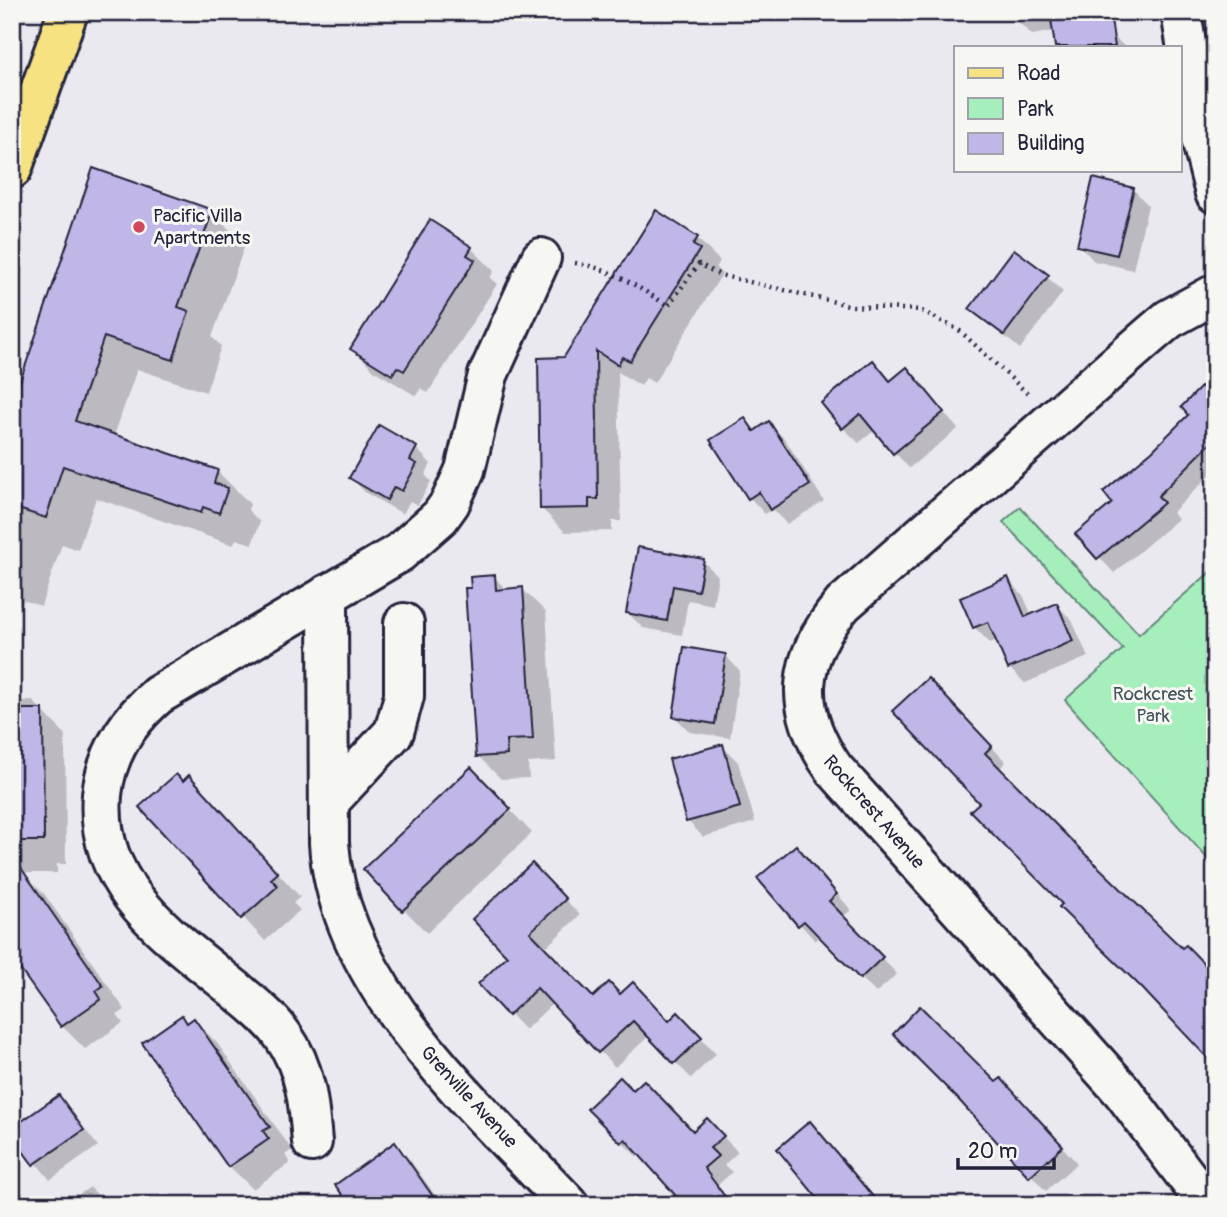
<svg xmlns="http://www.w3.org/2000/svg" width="1227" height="1217" viewBox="0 0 1227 1217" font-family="Pangolin,sans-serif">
	<rect width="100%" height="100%" fill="#ebe9f0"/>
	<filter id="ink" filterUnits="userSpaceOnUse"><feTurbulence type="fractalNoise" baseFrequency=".0143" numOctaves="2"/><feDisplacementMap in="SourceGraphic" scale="14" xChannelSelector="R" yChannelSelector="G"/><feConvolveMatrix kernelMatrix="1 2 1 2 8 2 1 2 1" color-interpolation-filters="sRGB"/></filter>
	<g filter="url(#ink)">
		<polygon fill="#a6efbd" stroke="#64887c" stroke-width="2" points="1020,507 1139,634 1215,568 1215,867 1065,700 1123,649 1003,522"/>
		<g fill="#0003">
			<polygon points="1015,12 1103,12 1112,35 1125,47 1057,47 1054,31 1032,35 1016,20"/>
			<polygon points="1133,189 1148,205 1133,270 1094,261 1079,245"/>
			<polygon points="212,212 245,245 212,337 221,346 206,392 137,369 114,436 217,471 250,504 248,510 260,522 252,544 236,539 233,545 96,498 78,550 62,544 41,606 23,600 22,605 12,602 12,411"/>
			<polygon points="431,223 471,248 494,271 490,278 497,284 428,393 421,388 416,396 375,371 352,348"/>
			<polygon points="697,238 720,261 716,268 722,274 654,383 646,378 641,386 618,372 621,521 612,521 612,531 565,532 542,509 565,359"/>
			<polygon points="1047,277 1063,292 1020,349 971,309"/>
			<polygon points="873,363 891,382 907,370 958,429 909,468 875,430 859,443 843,428"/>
			<polygon points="1215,402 1215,470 1172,513 1178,519 1114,573 1078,534 1114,503 1153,453"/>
			<polygon points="745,420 756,432 769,424 785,439 824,501 787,524 772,509 765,514 750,498 713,441"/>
			<polygon points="416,448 431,464 425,475 431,481 418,505 410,501 403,514 366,493 351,478"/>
			<polygon points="703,561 718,576 713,605 688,600 682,635 643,628 628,613"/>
			<polygon points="494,577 507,590 522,589 546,612 556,761 528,763 529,778 501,779 478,756"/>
			<polygon points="1007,579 1023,595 1032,616 1057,605 1072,620 1088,657 1025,683 1009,668 997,640 990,643 974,627"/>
			<polygon points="725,655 740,671 730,738 690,732 675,717"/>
			<polygon points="943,695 1006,762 999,769 1065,904 982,803"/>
			<polygon points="12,701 33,701 65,734 66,864 57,864 57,873 23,873 45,895 125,1010 117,1015 123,1023 85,1049 62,1026 12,874"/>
			<polygon points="722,746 738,762 755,822 703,837 688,821"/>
			<polygon points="183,783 212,800 300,897 293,903 300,910 265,941 142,807"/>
			<polygon points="494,793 532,833 427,933 365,869"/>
			<polygon points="811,863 851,910 843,917 897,974 876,993 820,936 815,941 760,878"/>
			<polygon points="547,881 580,915 545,948 593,999 620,996 670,1023 678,1015 716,1054 691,1078 649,1036 615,1067 553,1003 525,1030 481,984 509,956"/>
			<polygon points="182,1017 188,1024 194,1020 217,1043 292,1150 285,1155 290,1163 253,1189 229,1166 144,1044"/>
			<polygon points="633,1093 694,1133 707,1120 738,1152 724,1165 732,1172 718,1185 733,1205 687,1205 641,1154 637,1157 590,1109"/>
			<polygon points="1016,1096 1077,1163 1046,1191 962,1100"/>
			<polygon points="59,1097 98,1146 50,1180 12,1133"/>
			<polygon points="810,1124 826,1139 880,1205 826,1205"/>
			<polygon points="395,1145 410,1160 442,1205 352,1205"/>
			<polygon points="90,1187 107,1205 64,1205"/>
		</g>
		<g fill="#c1b6e8" stroke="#22223b" stroke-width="2">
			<polygon points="1050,12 1110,12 1115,47 1055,47"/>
			<polygon points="93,168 213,210 178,307 189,311 173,360 104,337 75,421 218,470 214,483 228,488 219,513 203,507 201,513 63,466 46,518 12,507 12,405"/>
			<polygon points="1093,178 1134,188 1117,255 1077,246"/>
			<polygon points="656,210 698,237 693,245 700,249 630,361 622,357 618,365 596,351 598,499 589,499 589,508 540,509 538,358 564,357"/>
			<polygon points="430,220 472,247 467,255 475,260 404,371 397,367 392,375 350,349"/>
			<polygon points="1014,249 1049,275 1004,335 969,309"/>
			<polygon points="873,360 890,381 907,367 944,412 893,454 860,414 842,429 821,403"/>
			<polygon points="1202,386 1209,394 1215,388 1215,444 1213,441 1158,496 1164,503 1097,559 1075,534 1112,503 1103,492 1152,451 1188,415 1181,407"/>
			<polygon points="745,418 754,431 769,421 810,485 770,510 759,492 748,499 710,440"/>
			<polygon points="379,425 417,447 410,460 417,464 402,491 394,487 387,500 349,478"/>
			<polygon points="638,547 704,559 698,591 673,586 667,621 626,613"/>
			<polygon points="495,575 496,590 523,587 533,739 506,740 507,755 476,757 465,588 471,588 470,577"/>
			<polygon points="1008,577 1025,617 1057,603 1073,641 1008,669 988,622 973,628 960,598"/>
			<polygon points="684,647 726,654 715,724 673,717"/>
			<polygon points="928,678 992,746 985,753 1085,854 1182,948 1186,945 1215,975 1215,1066 1141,987 1059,907 1062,904 970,811 979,803 892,711"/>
			<polygon points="12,709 43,709 44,841 12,841"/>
			<polygon points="723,744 740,807 686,822 669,759"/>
			<polygon points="471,767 511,809 402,911 363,869"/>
			<polygon points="176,774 183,781 189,775 278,873 271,879 278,886 241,919 139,807"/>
			<polygon points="796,845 837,894 829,901 883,957 860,979 804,921 798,926 757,878"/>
			<polygon points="12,855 103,986 96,991 101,999 61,1027 12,958"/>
			<polygon points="532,863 566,899 530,932 593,997 609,982 620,994 633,982 669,1021 678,1012 702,1037 674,1064 633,1021 598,1053 537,988 508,1016 478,984 507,956 472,919"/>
			<polygon points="920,1006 996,1082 1001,1078 1063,1146 1029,1177 958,1099 893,1034"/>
			<polygon points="182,1015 187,1023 194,1018 270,1127 263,1131 269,1139 228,1167 142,1043"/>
			<polygon points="620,1077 633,1090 644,1080 693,1131 707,1118 724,1136 710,1148 718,1156 704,1168 731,1205 684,1205 625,1139 621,1143 587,1109"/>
			<polygon points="59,1095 84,1130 33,1165 12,1136 12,1128"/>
			<polygon points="810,1121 880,1205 823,1205 777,1149"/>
			<polygon points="395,1142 439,1205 350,1205 335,1185"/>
		</g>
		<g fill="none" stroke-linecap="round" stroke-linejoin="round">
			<defs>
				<g id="minor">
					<polyline points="1181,12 1202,142 1215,193"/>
					<path d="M328,594L329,843C338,987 476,1105 569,1205"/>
					<polyline points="329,802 394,732 404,696 404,623"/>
					<path d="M312,1142C309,1105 306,1068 283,1036C271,1018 253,1005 237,991C173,938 94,889 102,795C106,754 128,721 158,695L399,553L440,517L450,503L465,470L488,375L541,258"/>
					<path d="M1208,1205L1123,1092L834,769C792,709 796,659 843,604L1149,336L1169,319L1215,294"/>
				</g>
				<polyline id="major" points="12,169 68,12"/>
			</defs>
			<use href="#minor" stroke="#22223b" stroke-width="44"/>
			<use href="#major" stroke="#22223b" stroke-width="44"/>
			<path stroke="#22223b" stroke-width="4.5" stroke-dasharray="2 5" stroke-linecap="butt" d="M575,263C610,268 639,287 668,306L699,264L720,275L852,306L920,310L959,330L1028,394"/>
			<use href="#minor" stroke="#f6f6f2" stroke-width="38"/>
			<use href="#major" stroke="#f7e281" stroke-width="38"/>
		</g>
	</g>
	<circle fill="#d1495b" stroke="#f6f6f2" stroke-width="2.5" cx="139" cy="227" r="7"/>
	<g text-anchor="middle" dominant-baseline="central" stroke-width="6" stroke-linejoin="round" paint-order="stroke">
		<g font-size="19" fill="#22223b" stroke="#f6f6f2" text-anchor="start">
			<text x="153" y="216">Pacific Villa<tspan x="153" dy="22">Apartments</tspan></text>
		</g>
		<g font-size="19" fill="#43555c" stroke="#f6f6f2">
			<text x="1153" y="694">Rockcrest<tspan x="1153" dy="22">Park</tspan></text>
		</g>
		<g font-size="19" fill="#22223b" stroke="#f6f6f2">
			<text transform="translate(874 812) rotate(49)">Rockcrest Avenue</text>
			<text transform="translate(469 1097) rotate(47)">Grenville Avenue</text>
		</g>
	</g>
	<rect width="1227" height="1217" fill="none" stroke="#f6f6f2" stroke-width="42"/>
	<rect x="21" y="21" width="1185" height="1175" fill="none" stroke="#22223b" stroke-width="2.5" filter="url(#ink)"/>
	<rect x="954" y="46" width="228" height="126" fill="#f6f6f2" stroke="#a1a1a9" stroke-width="2"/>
	<rect x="968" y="68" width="35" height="10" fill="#f7e281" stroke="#a1a1a9" stroke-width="2"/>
	<text x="1017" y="80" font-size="21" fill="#22223b">Road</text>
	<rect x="968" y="98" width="35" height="21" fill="#a6efbd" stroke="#a1a1a9" stroke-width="2"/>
	<text x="1017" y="116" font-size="21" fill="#22223b">Park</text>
	<rect x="968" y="133" width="35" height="21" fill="#c1b6e8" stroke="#a1a1a9" stroke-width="2"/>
	<text x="1017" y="150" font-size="21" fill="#22223b">Building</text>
	<path d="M958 1158v10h96v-10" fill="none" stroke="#22223b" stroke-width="3.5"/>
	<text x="968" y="1158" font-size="21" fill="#22223b" stroke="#f6f6f2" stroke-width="5" paint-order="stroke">20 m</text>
</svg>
